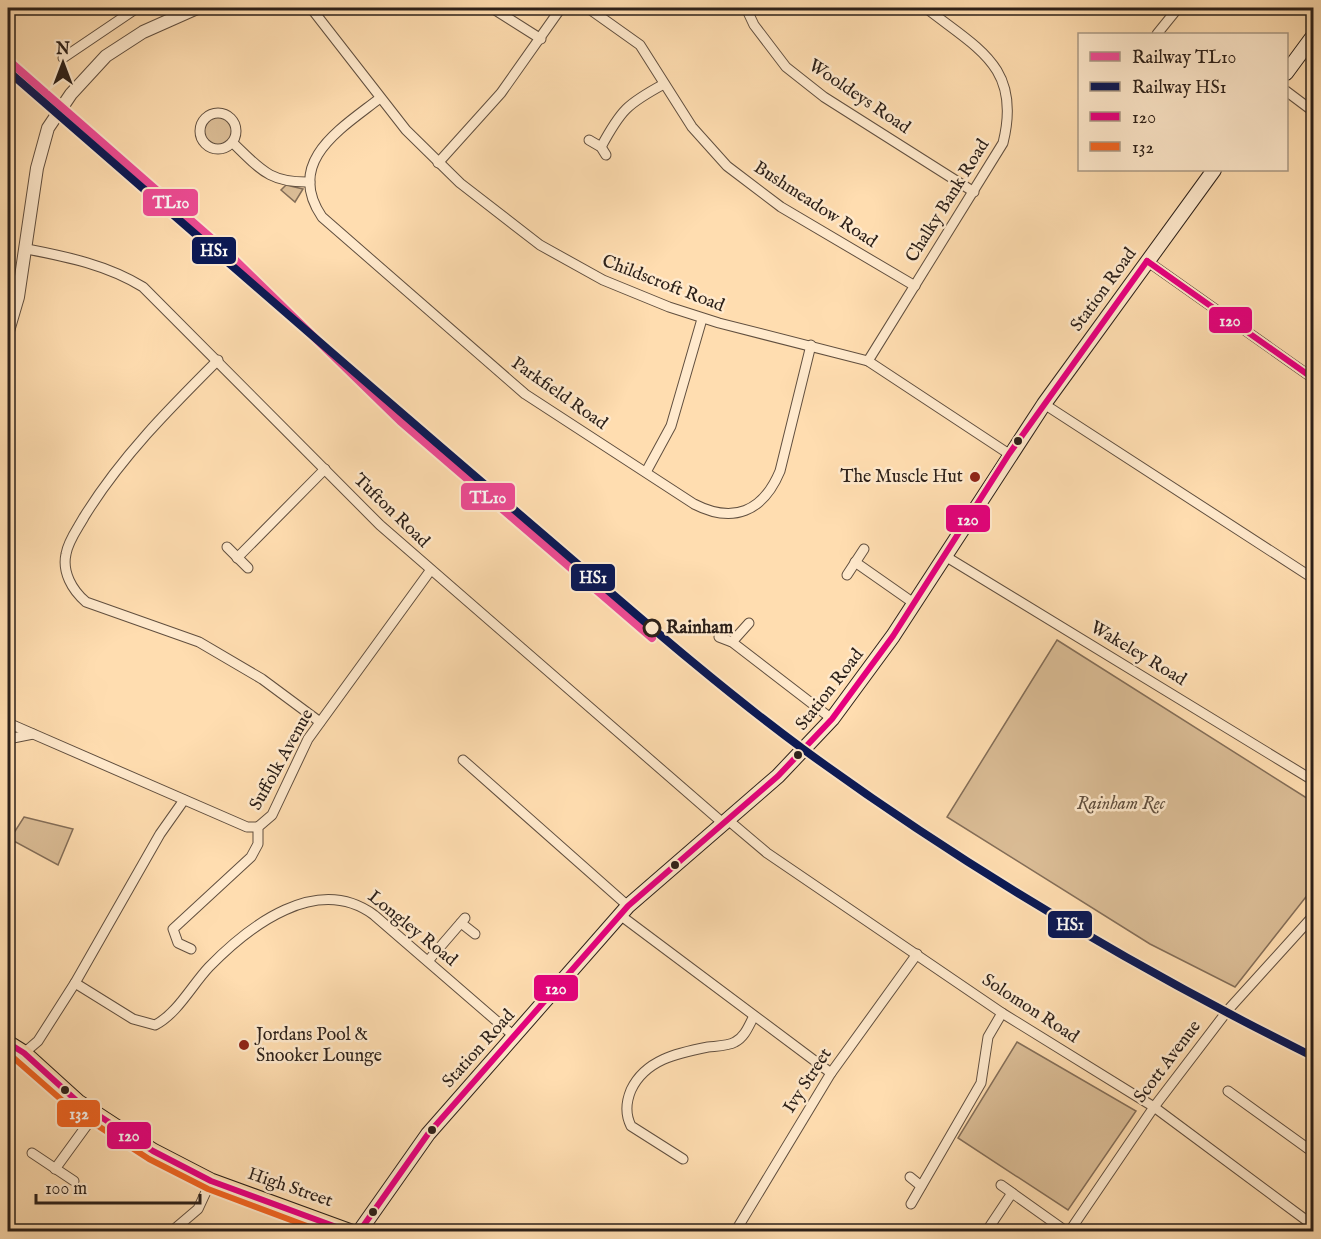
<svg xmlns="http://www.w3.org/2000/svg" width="1321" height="1239" font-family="'IM FELL English',serif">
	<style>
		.green { fill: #dbbd96; stroke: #846e58; stroke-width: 1.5 }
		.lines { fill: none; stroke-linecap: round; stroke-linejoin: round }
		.minor-casing { stroke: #614f3f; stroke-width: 11 }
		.tertiary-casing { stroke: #614f3f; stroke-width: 14 }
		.secondary-casing { stroke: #2c2019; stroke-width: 16 }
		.primary-casing { stroke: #2c2019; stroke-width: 17 }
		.minor { stroke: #ffe9cc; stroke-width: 9 }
		.tertiary { stroke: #ffe9cc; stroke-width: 12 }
		.secondary { stroke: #ffe9cc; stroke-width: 14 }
		.primary { stroke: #ffddb0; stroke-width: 15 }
		.bus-1-casing { stroke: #ffe9cc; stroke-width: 10 }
		.bus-2-casing { stroke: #ffe9cc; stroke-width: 10 }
		.bus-1 { stroke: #e5007d; stroke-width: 6 }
		.bus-2 { stroke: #f26522; stroke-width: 6 }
		.rail-1-casing { stroke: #ffe9cc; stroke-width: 12 }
		.rail-2-casing { stroke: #ffe9cc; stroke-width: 12 }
		.rail-1 { stroke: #ee4b95; stroke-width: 8 }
		.rail-2 { stroke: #091855; stroke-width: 8 }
		.bus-dot { fill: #2c2019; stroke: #ffe9cc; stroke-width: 2 }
		.poi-dot { fill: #8f2418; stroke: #ffe9cc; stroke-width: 2 }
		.stop-dot { fill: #ffe9cc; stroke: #2c2019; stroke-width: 3 }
		.labels { text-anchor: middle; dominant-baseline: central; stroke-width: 5; stroke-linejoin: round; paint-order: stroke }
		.street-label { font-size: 18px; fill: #2c2019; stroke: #ffe9cc }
		.poi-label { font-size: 18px; fill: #2c2019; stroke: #ffe9cc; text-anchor: end }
		.stop-label { font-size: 18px; font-weight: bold; fill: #2c2019; stroke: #ffe9cc; text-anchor: start }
		.park-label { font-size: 18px; font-style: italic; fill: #614f3e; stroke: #ffe9cc }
		.line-badge { stroke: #ffe9cc; stroke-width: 2 }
		.badge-label { font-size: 16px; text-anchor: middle; font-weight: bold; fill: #fff }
	</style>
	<rect width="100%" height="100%" fill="#ffddb0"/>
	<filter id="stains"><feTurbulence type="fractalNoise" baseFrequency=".00333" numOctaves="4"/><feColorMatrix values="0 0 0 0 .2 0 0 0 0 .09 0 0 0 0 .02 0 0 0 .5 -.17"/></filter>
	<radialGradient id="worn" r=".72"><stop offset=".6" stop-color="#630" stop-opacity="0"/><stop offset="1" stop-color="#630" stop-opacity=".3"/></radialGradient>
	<g class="green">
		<circle cx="218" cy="131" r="15"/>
		<polygon points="286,185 303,189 295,202 281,190"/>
		<polygon points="1057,640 1313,802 1313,888 1235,987 1150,944 947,817"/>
		<polygon points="24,817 73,829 58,865 10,839"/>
		<polygon points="1017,1042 1136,1111 1068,1210 958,1138"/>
	</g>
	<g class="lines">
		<g class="minor-casing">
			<g id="minor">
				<polyline points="311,8 406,130 460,183 540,245 603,280 669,307 719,323 868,361 1009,454"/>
				<polyline points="492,8 541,39"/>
				<polyline points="588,8 640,45 692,127 727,166 781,207 915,286"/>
				<polyline points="746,8 754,25 786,67 824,97 974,192"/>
				<polyline points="1157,34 1178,8"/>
				<polyline points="63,58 137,8"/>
				<polyline points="1286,91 1314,112"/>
				<path d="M380 98C342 128 284 161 322 217L525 394 694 504C733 524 763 512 780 471L811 345"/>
				<circle cx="218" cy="131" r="18"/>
				<polyline points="589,140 601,147 606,155"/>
				<path d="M233 143C261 170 270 183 310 182"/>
				<path d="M601 147C621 110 627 104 664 84"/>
				<polyline points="438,163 501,93 561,8"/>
				<path d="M27 249C68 257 107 265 143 287L380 525 724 824"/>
				<polyline points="1147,261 1314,379"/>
				<path d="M218 360C169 409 121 457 84 517 78 528 68 541 66 554 62 572 72 590 86 602L199 642 262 679 320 722"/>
				<path d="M868 361 1003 143C1022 67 978 49 926 8"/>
				<polyline points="1044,404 1314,579"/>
				<polyline points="646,472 671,426 702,319"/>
				<polyline points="227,547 248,568"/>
				<polyline points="945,556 1314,781"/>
				<polyline points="237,558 325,469"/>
				<polyline points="855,562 915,604"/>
				<polyline points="847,575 864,549"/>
				<polyline points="719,637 732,642 832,719"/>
				<polyline points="732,642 749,623"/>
				<polyline points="8,723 247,827 258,827"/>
				<polyline points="8,739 33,734"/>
				<polyline points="463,760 628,906"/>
				<polyline points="728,820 767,853 1002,1013 1154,1107 1314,1226"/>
				<polyline points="620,915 831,1073"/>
				<polyline points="461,923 475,934"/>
				<polyline points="191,949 178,943 173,929 251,857 258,844 258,827 272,815 308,739 430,571"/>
				<polyline points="428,961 465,918"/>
				<path d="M75 983 133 1019 155 1025C177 1014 192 985 209 967 249 926 317 873 374 915L515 1037"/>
				<polyline points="24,1053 38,1041 75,983 160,834 184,800"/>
				<polyline points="1228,1091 1314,1153"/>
				<polyline points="32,1153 74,1181"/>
				<path d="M683 1159 631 1126C625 1114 626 1102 631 1090 645 1060 677 1053 708 1047 716 1046 728 1046 735 1042 745 1037 749 1025 754 1016"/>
				<polyline points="55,1169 95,1114"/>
				<polyline points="910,1177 921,1186"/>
				<polyline points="1001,1185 1067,1232"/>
				<polyline points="911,1204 981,1083 988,1037 1002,1013"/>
				<polyline points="974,1231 975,1232"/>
				<polyline points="171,1232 198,1209 211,1181"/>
				<polyline points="735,1232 831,1073 917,954"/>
				<polyline points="986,1232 1012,1193"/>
				<polyline points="1069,1232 1154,1107 1228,1010 1314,915"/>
			</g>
		</g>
		<g class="tertiary-casing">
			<polyline id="tertiary" points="8,331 18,297 37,168 48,128 71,94 106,56 143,32 197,8"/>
		</g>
		<g class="secondary-casing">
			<g id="secondary">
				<polyline points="1286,73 1314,35"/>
				<polyline points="359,1232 428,1134 628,906 778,776 832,719 893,636 1044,404 1214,170"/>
			</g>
		</g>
		<g class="primary-casing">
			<polyline id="primary" points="8,1043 24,1053 78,1102 153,1151 211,1181 351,1232"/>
		</g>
		<use href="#minor" class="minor"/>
		<use href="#tertiary" class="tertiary"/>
		<use href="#secondary" class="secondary"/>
		<use href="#primary" class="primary"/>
		<g class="bus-1-casing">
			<g id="bus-1">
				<polyline points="1147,261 1314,379"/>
				<polyline points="8,1043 24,1053 78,1102 153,1151 211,1181 350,1232"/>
				<polyline points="359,1232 428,1134 628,906 778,776 832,719 893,636 1009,454 1147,261"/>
			</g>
		</g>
		<g class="bus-2-casing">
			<polyline id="bus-2" points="8,1053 72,1109 149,1159 208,1189 323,1232"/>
		</g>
		<use href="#bus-1" class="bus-1"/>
		<use href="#bus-2" class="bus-2"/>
		<g class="rail-1-casing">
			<polyline id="rail-1" points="8,60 227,252 400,421 652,638"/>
		</g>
		<g class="rail-2-casing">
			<path id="rail-2" d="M8 71C182 222 355 374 531 524 620 600 708 679 803 749 963 866 1133 967 1310 1055"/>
		</g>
		<use href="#rail-1" class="rail-1"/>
		<use href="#rail-2" class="rail-2"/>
	</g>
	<g class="bus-dot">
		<circle cx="1018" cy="441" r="5"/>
		<circle cx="798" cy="755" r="5"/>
		<circle cx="675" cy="865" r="5"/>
		<circle cx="65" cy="1090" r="5"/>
		<circle cx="432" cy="1130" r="5"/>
		<circle cx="373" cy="1212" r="5"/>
	</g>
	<g class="poi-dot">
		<circle cx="975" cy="477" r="6"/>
		<circle cx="244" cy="1045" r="6"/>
	</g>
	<circle class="stop-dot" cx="652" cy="628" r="8"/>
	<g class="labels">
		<g class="street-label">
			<text transform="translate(859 97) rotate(34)">Wooldeys Road</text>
			<text transform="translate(948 201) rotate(-58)">Chalky Bank Road</text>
			<text transform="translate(815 205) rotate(33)">Bushmeadow Road</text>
			<text transform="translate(663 284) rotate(21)">Childscroft Road</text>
			<text transform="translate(1104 290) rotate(-54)">Station Road</text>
			<text transform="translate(559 394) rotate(35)">Parkfield Road</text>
			<text transform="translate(391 511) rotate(44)">Tufton Road</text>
			<text transform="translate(1138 654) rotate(31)">Wakeley Road</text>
			<text transform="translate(830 690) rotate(-52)">Station Road</text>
			<text transform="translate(282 760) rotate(-61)">Suffolk Avenue</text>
			<text transform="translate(412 929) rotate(39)">Longley Road</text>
			<text transform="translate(1030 1009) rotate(33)">Solomon Road</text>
			<text transform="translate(479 1049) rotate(-48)">Station Road</text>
			<text transform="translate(1168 1062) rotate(-53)">Scott Avenue</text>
			<text transform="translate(808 1081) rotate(-57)">Ivy Street</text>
			<text transform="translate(290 1188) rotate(19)">High Street</text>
		</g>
		<g class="poi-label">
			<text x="963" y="477">The Muscle Hut</text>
			<text x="256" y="1035" text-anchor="start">Jordans Pool &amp;<tspan x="256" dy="21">Snooker Lounge</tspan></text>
		</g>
		<g class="stop-label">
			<text x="666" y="628">Rainham</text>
		</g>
		<g class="park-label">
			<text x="1121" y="804">Rainham Rec</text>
		</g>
	</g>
	<g class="line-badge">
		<rect x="142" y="188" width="57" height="29" rx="6" fill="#ee4b95"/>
		<rect x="191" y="236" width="46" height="29" rx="6" fill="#091855"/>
		<rect x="1208" y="306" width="45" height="28" rx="6" fill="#e5007d"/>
		<rect x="460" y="482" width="56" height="29" rx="6" fill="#ee4b95"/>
		<rect x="945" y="504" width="46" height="29" rx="6" fill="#e5007d"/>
		<rect x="570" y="563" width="46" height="29" rx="6" fill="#091855"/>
		<rect x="1047" y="910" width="46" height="29" rx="6" fill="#091855"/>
		<rect x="533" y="974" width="46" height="28" rx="6" fill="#e5007d"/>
		<rect x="56" y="1099" width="45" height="29" rx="6" fill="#f26522"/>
		<rect x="106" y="1121" width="46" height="29" rx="6" fill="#e5007d"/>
	</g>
	<g class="badge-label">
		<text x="171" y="208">TL10</text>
		<text x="214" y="256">HS1</text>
		<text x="1230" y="326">120</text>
		<text x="488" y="503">TL10</text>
		<text x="968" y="525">120</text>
		<text x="593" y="583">HS1</text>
		<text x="1070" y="930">HS1</text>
		<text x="556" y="994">120</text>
		<text x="79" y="1119">132</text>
		<text x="129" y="1141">120</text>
	</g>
	<rect width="1321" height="1239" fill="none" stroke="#ffddb0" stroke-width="30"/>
	<rect x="9" y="9" width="1303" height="1221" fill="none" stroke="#2c2019" stroke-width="3"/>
	<rect x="15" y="15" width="1291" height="1209" fill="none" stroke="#2c2019" stroke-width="1.5"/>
	<rect x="1078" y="33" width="210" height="138" fill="#ffe9cc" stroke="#ab9984" stroke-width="1.5"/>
	<rect x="1090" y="52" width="30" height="9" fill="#ee4b95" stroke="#ab9984" stroke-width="1.5"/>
	<text x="1132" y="63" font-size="18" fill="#2c2019">Railway TL10</text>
	<rect x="1090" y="82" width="30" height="9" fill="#091855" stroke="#ab9984" stroke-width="1.5"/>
	<text x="1132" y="93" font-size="18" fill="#2c2019">Railway HS1</text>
	<rect x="1090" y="112" width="30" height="9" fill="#e5007d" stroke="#ab9984" stroke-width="1.5"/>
	<text x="1132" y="123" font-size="18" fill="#2c2019">120</text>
	<rect x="1090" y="142" width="30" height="9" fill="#f26522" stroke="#ab9984" stroke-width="1.5"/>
	<text x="1132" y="153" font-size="18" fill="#2c2019">132</text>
	<g transform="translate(63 63)" stroke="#ffe9cc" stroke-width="4.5" paint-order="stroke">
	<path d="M0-4.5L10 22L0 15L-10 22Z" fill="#2c2019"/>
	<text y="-9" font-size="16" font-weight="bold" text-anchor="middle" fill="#2c2019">N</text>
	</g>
	<path d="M36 1194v9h164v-9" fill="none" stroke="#2c2019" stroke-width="3"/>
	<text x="45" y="1194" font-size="18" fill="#2c2019" stroke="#ffe9cc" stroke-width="4.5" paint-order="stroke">100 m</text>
	<rect width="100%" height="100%" filter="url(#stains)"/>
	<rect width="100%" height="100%" fill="url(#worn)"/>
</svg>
